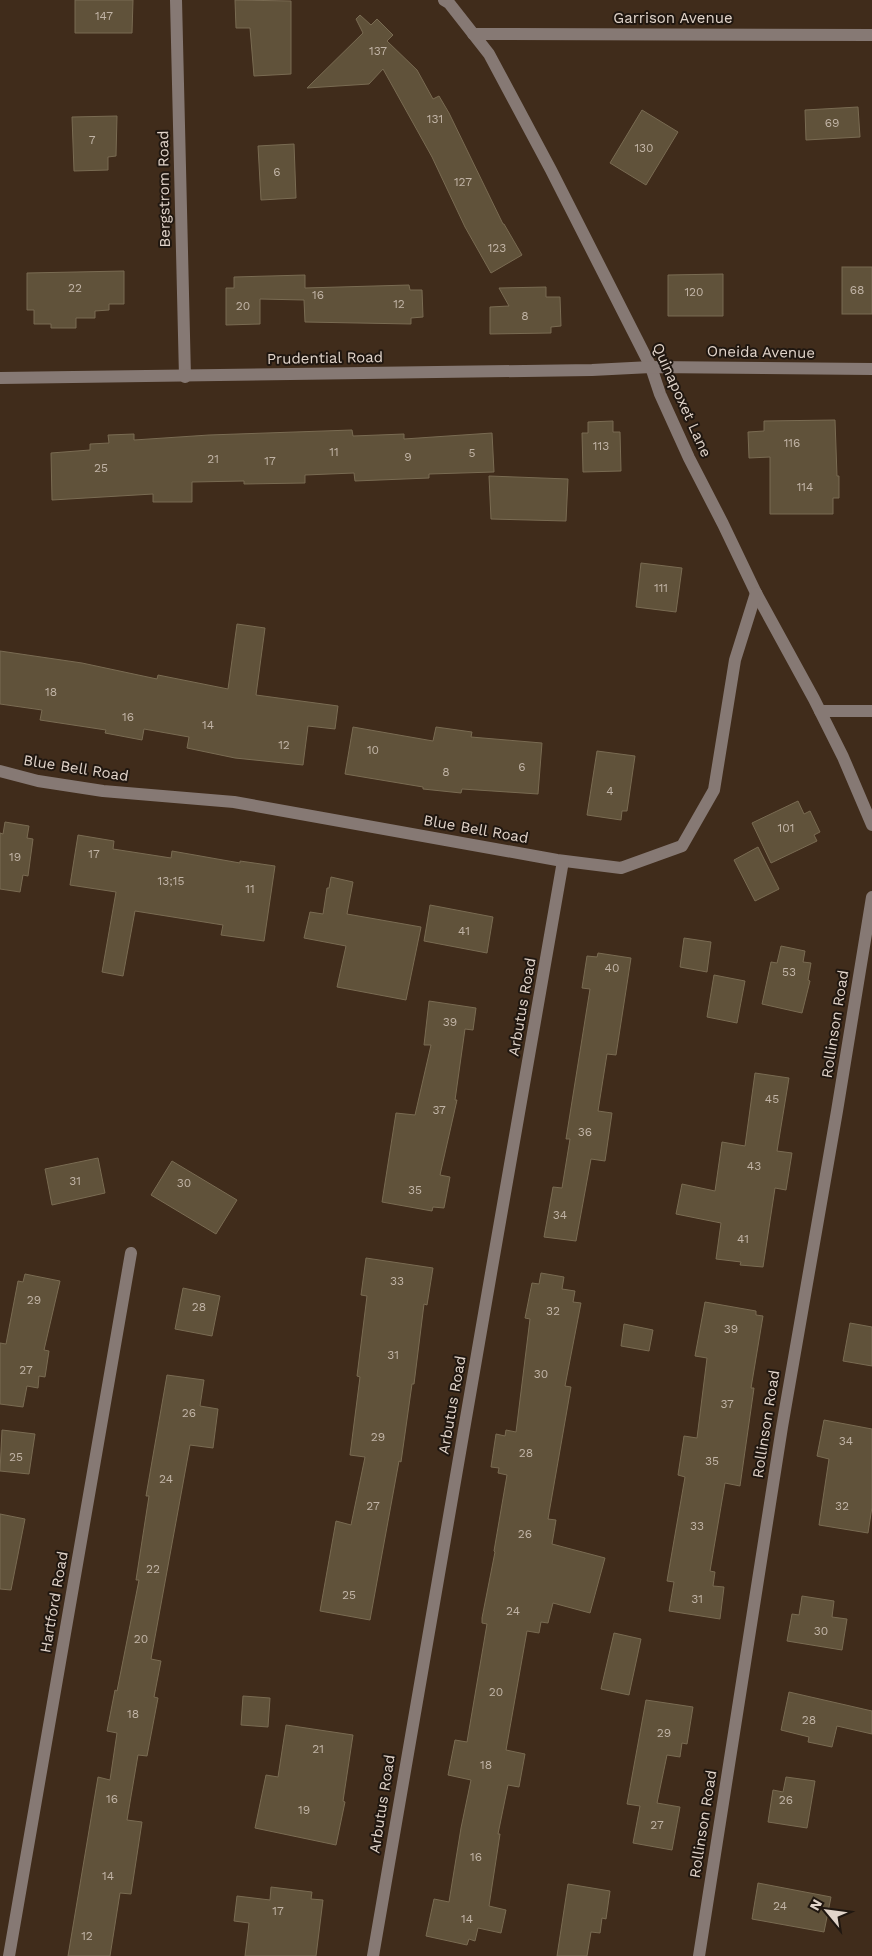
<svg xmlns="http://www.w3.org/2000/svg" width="872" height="1956" font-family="'Work Sans',sans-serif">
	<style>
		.building { fill: #60523a; stroke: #796b52 }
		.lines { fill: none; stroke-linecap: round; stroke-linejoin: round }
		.minor { stroke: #867974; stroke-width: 12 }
		.labels { text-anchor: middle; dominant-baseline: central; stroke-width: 4; stroke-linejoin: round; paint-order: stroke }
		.number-label { font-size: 12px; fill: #c1b4a6 }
		.street-label { font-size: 15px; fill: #e1d4ca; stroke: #201710 }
	</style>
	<rect width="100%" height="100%" fill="#402c1b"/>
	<g class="building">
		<polygon points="75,0 133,0 132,33 75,33"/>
		<polygon points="235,0 291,1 291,74 254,76 250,28 236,28"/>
		<polygon points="360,15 371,25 377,19 393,35 387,41 417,70 433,99 439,96 449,113 503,224 504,224 522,255 491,273 465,227 432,157 383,69 369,84 307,88 363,33 356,19"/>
		<polygon points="858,107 860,137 806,140 805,110"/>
		<polygon points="642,110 678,132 646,185 610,163"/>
		<polygon points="117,116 116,156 108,157 108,170 74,171 72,117"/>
		<polygon points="294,144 296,198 261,200 258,146"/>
		<rect x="842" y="267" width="30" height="47"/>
		<polygon points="124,271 124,304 109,304 109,310 95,311 95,318 76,318 76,328 51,328 51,324 34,324 34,310 27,310 27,273"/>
		<polygon points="723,274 723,316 668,316 668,275"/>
		<polygon points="305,275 305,288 409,285 410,290 422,290 423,317 411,318 411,324 305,322 304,300 260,299 260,324 226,325 226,288 234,288 234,277"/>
		<polygon points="546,287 546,297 560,297 561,326 551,327 551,333 490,334 490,307 509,306 499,288"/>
		<polygon points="835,420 837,476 839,476 839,498 833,498 833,514 770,514 770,457 749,458 748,432 764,431 764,421"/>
		<polygon points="613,421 613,432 620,432 621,471 583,472 582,433 588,433 588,422"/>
		<polygon points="352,430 353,436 404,434 404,439 492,433 494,472 429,474 429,478 355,481 354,473 305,475 305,483 244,484 244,481 192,482 192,502 153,502 153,494 52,500 51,453 90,450 90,444 109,443 108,435 134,434 134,440 209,435"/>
		<polygon points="489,476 568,479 566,521 491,519"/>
		<polygon points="641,563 682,568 676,612 636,607"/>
		<polygon points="237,624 265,628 256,695 338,706 335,729 308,726 303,765 235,758 187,748 189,737 144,729 142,740 105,733 106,730 40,720 42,710 0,704 0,651 82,663 157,679 158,675 228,689"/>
		<polygon points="353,727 433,741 436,727 472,732 471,737 542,743 538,794 462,789 461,793 423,789 423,787 345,774"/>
		<polygon points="597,751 635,756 627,811 622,811 621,820 587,815"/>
		<polygon points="798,801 804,814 810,811 820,832 814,835 817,841 771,863 752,823"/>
		<polygon points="5,822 29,826 27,838 33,839 28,876 23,875 20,892 0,889 0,833 3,834"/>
		<polygon points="78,835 114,841 113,849 171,858 172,851 240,863 240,861 275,866 264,941 221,935 223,925 135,911 123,976 102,972 116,892 70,885"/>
		<polygon points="758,847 779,889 755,901 734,860"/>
		<polygon points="331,877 353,882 347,914 421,927 406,1000 337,987 346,946 304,938 310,912 323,914 327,888 329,888"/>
		<polygon points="430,905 493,917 487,953 424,941"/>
		<polygon points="684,938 711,942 707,972 680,967"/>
		<polygon points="781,946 805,951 803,962 811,963 808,980 810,981 802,1013 762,1004 771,962 777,963"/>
		<polygon points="598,953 631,958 616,1055 607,1054 598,1111 612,1113 605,1161 591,1159 576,1241 544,1237 553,1187 562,1188 570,1139 566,1139 590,989 582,988 587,956 597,957"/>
		<polygon points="714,975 745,981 737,1023 707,1017"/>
		<polygon points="429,1001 476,1008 473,1030 465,1029 455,1100 457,1100 440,1175 450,1177 444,1208 433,1207 432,1211 382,1202 396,1113 415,1115 431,1045 424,1045"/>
		<polygon points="755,1073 789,1078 777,1151 792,1153 786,1190 775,1188 763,1267 740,1265 741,1262 716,1259 721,1223 676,1214 682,1184 715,1191 722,1142 745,1146"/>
		<polygon points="98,1158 105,1193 52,1205 45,1169"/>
		<polygon points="172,1161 237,1200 216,1234 151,1195"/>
		<polygon points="366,1258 433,1268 427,1305 424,1304 414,1384 412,1384 401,1462 399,1461 370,1620 320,1611 336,1521 351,1525 365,1457 350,1455 360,1377 357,1376 367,1296 361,1295"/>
		<polygon points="541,1273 564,1277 562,1289 575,1291 573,1302 581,1303 565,1386 571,1387 548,1519 556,1520 552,1544 605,1558 590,1613 553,1603 548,1623 541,1622 539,1633 527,1631 506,1750 525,1754 519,1787 508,1785 498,1834 500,1834 489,1906 506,1910 501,1933 478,1928 475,1941 469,1939 467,1945 426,1936 434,1899 449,1902 461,1828 471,1780 448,1775 455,1740 467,1742 487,1624 482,1623 482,1618 495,1552 494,1551 507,1475 498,1473 499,1468 491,1467 496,1434 505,1436 506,1430 516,1432 530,1319 525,1318 532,1283 539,1284"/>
		<polygon points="25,1274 60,1281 44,1350 49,1351 45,1377 39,1376 38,1388 27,1386 23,1407 0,1404 0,1343 6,1344 18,1281 23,1282"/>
		<polygon points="183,1288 220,1296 212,1336 175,1329"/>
		<polygon points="705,1302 756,1311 756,1315 763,1316 751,1388 754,1388 740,1486 725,1483 710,1571 715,1572 713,1586 724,1587 720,1619 669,1611 674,1582 667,1581 685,1477 678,1475 684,1436 697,1438 707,1358 695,1356"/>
		<polygon points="850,1323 872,1327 872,1366 843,1361"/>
		<polygon points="624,1324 653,1330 649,1351 621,1346"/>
		<polygon points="167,1375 204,1380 200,1406 218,1409 213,1448 190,1445 151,1659 161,1661 154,1697 158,1698 147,1756 138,1755 127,1820 142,1822 131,1894 120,1893 110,1956 68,1956 98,1777 110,1780 117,1733 107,1731 115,1690 117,1691 139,1580 136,1580 149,1496 146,1496"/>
		<polygon points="824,1420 872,1429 872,1507 868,1533 819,1525 829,1459 817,1456"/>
		<polygon points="2,1430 35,1434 29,1474 0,1471"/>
		<polygon points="0,1514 25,1519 11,1590 0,1589"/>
		<polygon points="802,1596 834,1601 832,1617 847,1619 842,1650 787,1641 792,1614 799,1615"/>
		<polygon points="614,1633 641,1639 629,1695 601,1689"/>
		<polygon points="789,1692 872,1711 872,1734 837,1726 832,1747 808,1742 809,1737 781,1730"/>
		<polygon points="243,1696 270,1698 268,1727 241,1725"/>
		<polygon points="646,1700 693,1707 687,1744 682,1743 680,1757 667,1755 657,1803 680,1807 672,1850 633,1843 640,1806 627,1804"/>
		<polygon points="286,1725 353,1735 343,1801 345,1802 336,1845 255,1828 266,1775 278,1777"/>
		<polygon points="786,1777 815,1781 807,1828 768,1822 773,1790 783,1792"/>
		<polygon points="758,1883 831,1897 824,1932 752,1919"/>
		<polygon points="568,1884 610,1891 606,1919 602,1918 600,1933 591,1932 587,1956 557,1956"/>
		<polygon points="271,1887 312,1892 311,1899 323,1900 316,1956 245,1956 249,1923 234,1921 237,1896 270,1900"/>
	</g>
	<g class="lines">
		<g class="minor">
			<polyline points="176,0 185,377"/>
			<polyline points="444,0 449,3 489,54 551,170 651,367 660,394 689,458 723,524 756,593 814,699 843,757 872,825"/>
			<polyline points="473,34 872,35"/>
			<polyline points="0,378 592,370 651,367 872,369"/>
			<polyline points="820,711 872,711"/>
			<polyline points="0,771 38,781 103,791 234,802 557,860 621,868 682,846 714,790 735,660 756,593"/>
			<polyline points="9,1956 131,1253"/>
			<path d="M373 1956C434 1591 500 1226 563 861"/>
			<polyline points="699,1956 782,1427 837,1111 872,897"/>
		</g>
	</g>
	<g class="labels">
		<g class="number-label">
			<text x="104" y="16">147</text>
			<text x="378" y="51">137</text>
			<text x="435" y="119">131</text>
			<text x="832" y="123">69</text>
			<text x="92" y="140">7</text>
			<text x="644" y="148">130</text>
			<text x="277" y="172">6</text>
			<text x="463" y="182">127</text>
			<text x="497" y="248">123</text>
			<text x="75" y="288">22</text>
			<text x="857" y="290">68</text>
			<text x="694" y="292">120</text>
			<text x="318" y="295">16</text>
			<text x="399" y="304">12</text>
			<text x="243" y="306">20</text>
			<text x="525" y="316">8</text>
			<text x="792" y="443">116</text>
			<text x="601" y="446">113</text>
			<text x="334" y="452">11</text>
			<text x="472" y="453">5</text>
			<text x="408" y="457">9</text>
			<text x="213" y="459">21</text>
			<text x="270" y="461">17</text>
			<text x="101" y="468">25</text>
			<text x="805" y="487">114</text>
			<text x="661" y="588">111</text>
			<text x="51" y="692">18</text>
			<text x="128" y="717">16</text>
			<text x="208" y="725">14</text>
			<text x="284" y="745">12</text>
			<text x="373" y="750">10</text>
			<text x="522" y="767">6</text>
			<text x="446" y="772">8</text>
			<text x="610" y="791">4</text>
			<text x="786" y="828">101</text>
			<text x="94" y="854">17</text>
			<text x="15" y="857">19</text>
			<text x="171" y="881">13;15</text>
			<text x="250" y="889">11</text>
			<text x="464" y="931">41</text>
			<text x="612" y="968">40</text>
			<text x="789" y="972">53</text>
			<text x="450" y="1022">39</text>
			<text x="772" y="1099">45</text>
			<text x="439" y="1110">37</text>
			<text x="585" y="1132">36</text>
			<text x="754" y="1166">43</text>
			<text x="75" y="1181">31</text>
			<text x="184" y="1183">30</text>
			<text x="415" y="1190">35</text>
			<text x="560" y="1215">34</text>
			<text x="743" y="1239">41</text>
			<text x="397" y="1281">33</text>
			<text x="34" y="1300">29</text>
			<text x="199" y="1307">28</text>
			<text x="553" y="1311">32</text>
			<text x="731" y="1329">39</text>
			<text x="393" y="1355">31</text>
			<text x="26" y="1370">27</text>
			<text x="541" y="1374">30</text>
			<text x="727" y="1404">37</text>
			<text x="189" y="1413">26</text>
			<text x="378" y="1437">29</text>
			<text x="846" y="1441">34</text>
			<text x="526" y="1453">28</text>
			<text x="16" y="1457">25</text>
			<text x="712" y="1461">35</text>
			<text x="166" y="1479">24</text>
			<text x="373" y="1506">27</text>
			<text x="842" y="1506">32</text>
			<text x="697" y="1526">33</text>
			<text x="525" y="1534">26</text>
			<text x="153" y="1569">22</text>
			<text x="349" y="1595">25</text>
			<text x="697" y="1599">31</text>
			<text x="513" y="1611">24</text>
			<text x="821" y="1631">30</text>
			<text x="141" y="1639">20</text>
			<text x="496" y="1692">20</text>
			<text x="133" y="1714">18</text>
			<text x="809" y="1720">28</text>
			<text x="664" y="1733">29</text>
			<text x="318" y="1749">21</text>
			<text x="486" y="1765">18</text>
			<text x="112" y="1799">16</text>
			<text x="786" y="1800">26</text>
			<text x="304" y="1810">19</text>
			<text x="657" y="1825">27</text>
			<text x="476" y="1857">16</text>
			<text x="108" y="1876">14</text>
			<text x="780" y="1906">24</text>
			<text x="278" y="1911">17</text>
			<text x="467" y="1919">14</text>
			<text x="87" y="1936">12</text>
		</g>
		<g class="street-label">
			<text x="673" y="18">Garrison Avenue</text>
			<text transform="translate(164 189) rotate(-91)">Bergstrom Road</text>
			<text transform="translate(761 352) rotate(1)">Oneida Avenue</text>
			<text transform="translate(325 358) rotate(-1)">Prudential Road</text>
			<text transform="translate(682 400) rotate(66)">Quinapoxet Lane</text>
			<text transform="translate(76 768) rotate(9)">Blue Bell Road</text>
			<text transform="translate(476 829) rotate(10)">Blue Bell Road</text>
			<text transform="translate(522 1007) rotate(-80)">Arbutus Road</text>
			<text transform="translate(835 1024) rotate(-81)">Rollinson Road</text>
			<text transform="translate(452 1405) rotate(-80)">Arbutus Road</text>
			<text transform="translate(766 1424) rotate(-81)">Rollinson Road</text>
			<text transform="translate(54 1602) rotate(-80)">Hartford Road</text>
			<text transform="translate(382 1804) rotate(-81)">Arbutus Road</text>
			<text transform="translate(703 1824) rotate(-81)">Rollinson Road</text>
		</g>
	</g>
	<g transform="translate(827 1911) rotate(299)" stroke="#201710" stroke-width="4" paint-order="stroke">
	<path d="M0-4L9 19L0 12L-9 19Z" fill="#e1d4ca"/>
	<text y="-8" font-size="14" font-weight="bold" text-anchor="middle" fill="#e1d4ca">N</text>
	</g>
</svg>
